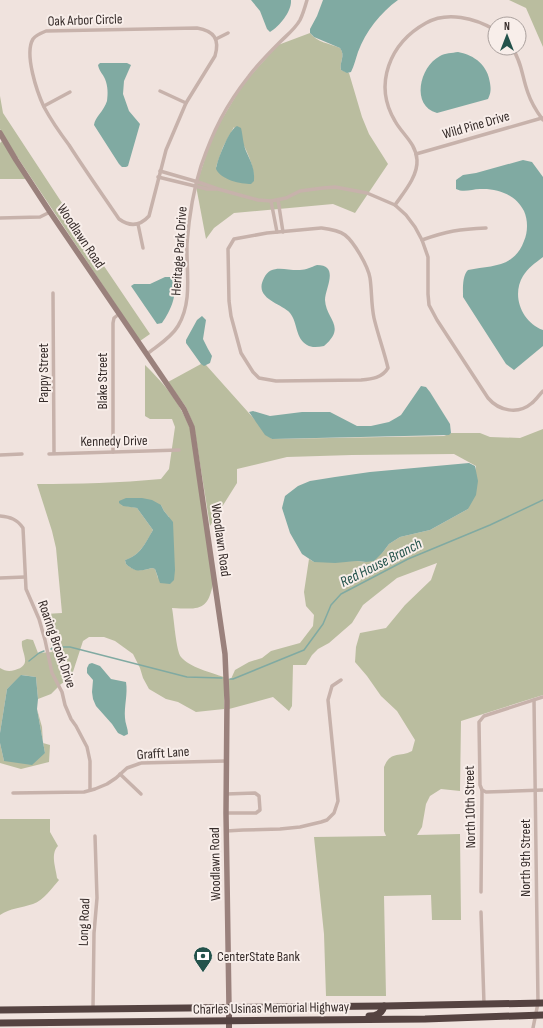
<svg xmlns="http://www.w3.org/2000/svg" width="543" height="1028" font-family="'Sofia Sans Condensed',sans-serif">
	<style>
		.green { fill: #babd9f; fill-rule: evenodd }
		.water { fill: #80aaa2 }
		.lines { fill: none; stroke-linecap: round; stroke-linejoin: round }
		.stream { stroke: #80aaa2; stroke-width: 1.5 }
		.street { stroke: #c7b2ab; stroke-width: 3.5 }
		.secondary { stroke: #9a817c; stroke-width: 5.5 }
		.primary { stroke: #755f5c; stroke-width: 6 }
		.highway { stroke: #554341; stroke-width: 7 }
		.labels { text-anchor: middle; dominant-baseline: central; stroke-width: 4; stroke-linejoin: round; paint-order: stroke }
		.street-label { font-size: 14px; fill: #352b29; stroke: #f8eeea }
		.poi-label { font-size: 14px; fill: #352b29; stroke: #f8eeea; text-anchor: start }
		.water-label { font-size: 15px; font-style: italic; fill: #23524b; stroke: #f8eeea }
	</style>
	<rect width="100%" height="100%" fill="#f0e3de"/>
	<g class="green">
		<polygon points="509,0 543,0 543,47 526,8"/>
		<path d="M310 33C316 42 331 44 340 48 346 56 339 62 341 70L349 73 362 117 369 134 388 164 355 213 333 204 234 213 214 228 206 239 196 186 213 134 243 84 278 45ZM234 127C243 144 252 158 254 177L216 167 223 147Z"/>
		<polygon points="0,96 3,113 83,235 150,334 140,341 6,140 0,129"/>
		<polygon points="2,141 26,179 0,179 0,143"/>
		<path d="M201 364 206 365 272 439 444 436 451 433H480L490 437 520 438 543 429V695L461 721 460 791 441 789 430 796 426 804 422 827 417 835 460 834 461 920H432L431 895 384 896 386 996H326L324 934 314 837 386 836 384 831V767C391 750 399 758 412 751L415 740 397 711 381 696 367 676 355 662 356 647 360 633 386 628 405 605 431 580 437 563 397 578 363 605 352 623 329 643 318 649 312 655 306 665H293L292 706 289 711 273 697 229 709 228 679H231L235 670 249 662 262 658 271 651 300 643 313 626 314 615 306 606 304 592 309 559 314 562 357 561 366 562 383 552 389 544 400 537 430 530 468 509 476 466 454 454 352 455 287 457 237 469V483L210 526 194 426 186 407 168 382Z"/>
		<path d="M145 365C166 386 178 400 190 428L213 583C208 612 198 609 172 608 174 618 176 651 181 657 189 667 212 673 224 677V709L196 712 178 702 166 699 149 689 143 678 140 668 133 654 115 641 104 637H89L83 641 71 678 61 684 51 694 38 699 36 677 22 675 7 689 0 733V668C5 671 9 672 15 670 34 665 20 652 22 641L27 639 33 640 38 653 52 652 45 614 62 613 56 548 52 531 37 484C78 484 120 483 161 479L169 469 175 427 172 419H150L145 416ZM121 505H161L164 511 169 517 158 578 155 569 152 568C141 571 135 572 126 564L125 560C140 556 146 542 153 530L137 508Z"/>
		<polygon points="37,709 42,727 43,743 50,745 49,762 21,769 0,763 0,743 4,761 45,753"/>
		<path d="M0 819H50V832L58 846C50 854 56 868 57 878L59 880C52 888 44 900 33 904 21 908 10 908 0 915Z"/>
	</g>
	<g class="water">
		<path d="M251 0H291C292 11 280 26 270 32L267 29 260 11Z"/>
		<path d="M323 0H398C380 13 366 31 358 52 356 58 354 66 351 72L347 73 341 70C339 62 346 56 340 48L314 37 310 33V29L317 16Z"/>
		<path d="M458 52C475 55 488 66 490 83 491 89 491 93 488 99L437 113C411 106 419 67 440 56 445 53 452 53 458 52Z"/>
		<path d="M100 63H127L131 65 124 81 123 94 129 111 140 124 128 166 126 167H122L119 164 94 125C95 117 104 111 107 101 108 94 108 86 105 79 103 74 99 71 98 65Z"/>
		<path d="M237 126 241 128C243 136 243 144 246 151 251 162 255 169 254 181L251 184C241 184 221 180 216 169 217 161 229 129 237 126Z"/>
		<path d="M523 160 532 162 543 177V257C535 263 528 268 523 276 511 296 522 322 543 330V346L514 370 506 364 463 297C463 289 462 276 468 270 492 265 514 268 524 241 528 232 528 220 524 211 516 195 498 188 480 189 472 189 464 193 456 189V180L463 175 476 173Z"/>
		<path d="M317 265C340 265 325 289 325 300 326 320 347 326 324 346 318 347 312 348 307 345 295 338 298 323 290 313 281 303 253 299 264 278 271 263 287 271 300 270 306 270 311 267 317 265Z"/>
		<path d="M165 277H170C181 290 170 312 162 323L157 324 131 286 134 284H150Z"/>
		<polygon points="202,316 206,320 203,339 208,349 212,356 210,363 204,366 201,364 186,343 186,340 197,320"/>
		<polygon points="421,386 426,387 430,392 450,424 451,433 449,435 272,439 265,435 249,412 253,411 270,416 302,412 330,412 357,426 371,426 389,422 396,418 401,415"/>
		<polygon points="469,463 475,466 478,481 476,495 468,509 430,530 400,537 389,544 383,552 374,561 366,562 357,561 335,563 314,562 302,554 290,533 282,508 285,496 298,486 310,481 335,477 370,472"/>
		<path d="M126 498H142L152 500 161 505 164 511 173 522 175 570 174 580 170 584 160 583 155 569 152 568C140 571 136 573 126 564L125 560C141 555 145 543 153 530L137 508 123 506 119 503V501Z"/>
		<path d="M92 663 100 666 111 679 126 682C128 694 124 706 125 718 125 723 128 728 128 734L124 736 118 733 112 724 96 706 93 699 92 692 93 680 87 673V668L89 664Z"/>
		<polygon points="21,675 36,677 38,699 37,709 45,753 32,765 4,761 0,743 0,733 7,689"/>
	</g>
	<g class="lines">
		<g class="stream">
			<polyline points="51,649 55,647 70,647 187,677 222,678"/>
			<polyline points="29,661 39,653 44,651"/>
			<polyline points="230,679 233,679 304,650 323,624 331,605 341,594 408,559 490,525 543,500"/>
		</g>
		<g class="street">
			<path d="M197 28C214 31 220 39 215 56L186 103 166 150 149 216C140 226 130 227 119 219 102 194 85 170 69 145 60 133 51 120 44 107 37 92 24 54 33 39 36 35 41 33 46 31Z"/>
			<polyline points="216,39 228,33"/>
			<path d="M512 48C522 62 522 77 528 93 531 102 537 112 543 120"/>
			<polyline points="160,91 186,103"/>
			<polyline points="44,106 70,92"/>
			<polyline points="416,154 542,118"/>
			<path d="M160 171 198 182 218 189 258 200 271 201 286 198 300 191 323 188 335 187 367 193 395 205 406 215 415 227 422 240 428 257V294L429 305 437 320 488 398C499 411 518 415 532 403 536 400 539 395 543 391"/>
			<polyline points="158,177 207,189 216,189"/>
			<polyline points="278,200 283,232"/>
			<polyline points="271,201 277,232"/>
			<path d="M395 205C404 192 418 176 417 160 416 143 402 134 395 121 373 84 390 43 426 23 447 11 475 18 495 30"/>
			<polyline points="0,218 40,217 50,212"/>
			<polyline points="138,224 143,248"/>
			<path d="M321 228C329 229 338 230 345 235 354 242 368 266 370 278 372 291 371 304 374 318 378 335 384 351 388 368 382 378 372 379 361 380L276 381 259 378 253 372 241 353 231 316 229 301 228 249 234 239 267 233Z"/>
			<path d="M422 240C447 231 460 229 486 228"/>
			<polyline points="53,293 54,453"/>
			<path d="M147 354C157 346 171 338 178 326 193 301 186 271 187 243 189 218 193 191 201 166 213 131 226 105 249 76 258 64 269 53 280 42 287 35 295 29 300 20 303 14 305 7 307 0"/>
			<polyline points="113,452 113,323 114,318 119,314"/>
			<polyline points="49,454 179,450"/>
			<polyline points="0,455 22,454"/>
			<path d="M0 516C10 517 17 519 23 528L26 589 39 619 45 640 52 673 62 692 65 705 71 719 76 726 87 747 90 761V790"/>
			<polyline points="0,578 25,577"/>
			<polyline points="120,774 141,794"/>
			<polyline points="482,790 486,792 543,790"/>
			<polyline points="13,793 84,792 95,789 107,784 116,778 127,768 141,763 226,761"/>
			<polyline points="226,813 256,813 260,810 259,796 255,793 226,794"/>
			<polyline points="226,831 243,830 280,829 300,827 321,822 327,820 334,813 338,801 328,700 332,686 341,680"/>
			<polyline points="481,892 482,790 480,785 479,722 484,716 543,697"/>
			<polyline points="481,912 484,1004"/>
			<polyline points="93,1008 94,933 97,898 95,836"/>
			<polyline points="533,1028 538,1003 534,700"/>
		</g>
		<polyline class="secondary" points="0,133 16,160 50,212 184,409 192,427 225,654 227,701 226,813 229,1007"/>
		<polyline class="primary" points="229,1028 229,1007"/>
		<g class="highway">
			<polyline points="0,1010 384,1006 543,1003"/>
			<path d="M369 1016C376 1016 382 1014 384 1006"/>
			<polyline points="0,1023 425,1019 543,1015"/>
		</g>
	</g>
	<defs>
		<g id="bank-pin" transform="scale(1)"><path d="M0 17L-7.5 6A9.5 9.5 0 1 1 7.5 6Z" fill="#23524b" stroke="#f8eeea"/><path d="M-6-4H6V4H-6ZM0-2.3a2.3 2.3 0 1 0 0 4.6a2.3 2.3 0 1 0 0-4.6Z" fill="#fff"/></g>
	</defs>
	<g fill-rule="evenodd">
		<use href="#bank-pin" x="203" y="956"/>
	</g>
	<g class="labels">
		<g class="street-label">
			<text transform="translate(85 20) rotate(-2)">Oak Arbor Circle</text>
			<text transform="translate(476 125) rotate(-16)">Wild Pine Drive</text>
			<text transform="translate(81 236) rotate(56)">Woodlawn Road</text>
			<text transform="translate(179 251) rotate(-86)">Heritage Park Drive</text>
			<text transform="translate(43 373) rotate(-90)">Pappy Street</text>
			<text transform="translate(102 381) rotate(-90)">Blake Street</text>
			<text transform="translate(114 441) rotate(-1)">Kennedy Drive</text>
			<text transform="translate(221 540) rotate(82)">Woodlawn Road</text>
			<text transform="translate(57 644) rotate(71)">Roaring Brook Drive</text>
			<text transform="translate(163 753) rotate(-4)">Grafft Lane</text>
			<text transform="translate(470 807) rotate(-91)">North 10th Street</text>
			<text transform="translate(525 858) rotate(-90)">North 9th Street</text>
			<text transform="translate(215 864) rotate(-91)">Woodlawn Road</text>
			<text transform="translate(84 922) rotate(-88)">Long Road</text>
			<text transform="translate(271 1008) rotate(-1)">Charles Usinas Memorial Highway</text>
		</g>
		<g class="poi-label">
			<text x="217" y="956">CenterState Bank</text>
		</g>
		<g class="water-label">
			<text transform="translate(381 563) rotate(-27)">Red House Branch</text>
		</g>
	</g>
	<g transform="translate(507 36)"><circle r="19" fill="#f8eeea" stroke="#aaa09d"/>
	<path d="M0-3L7 15L0 10L-7 15Z" fill="#23524b"/>
	<text y="-6" font-size="11" font-weight="bold" text-anchor="middle" fill="#352b29">N</text>
	</g>
</svg>
